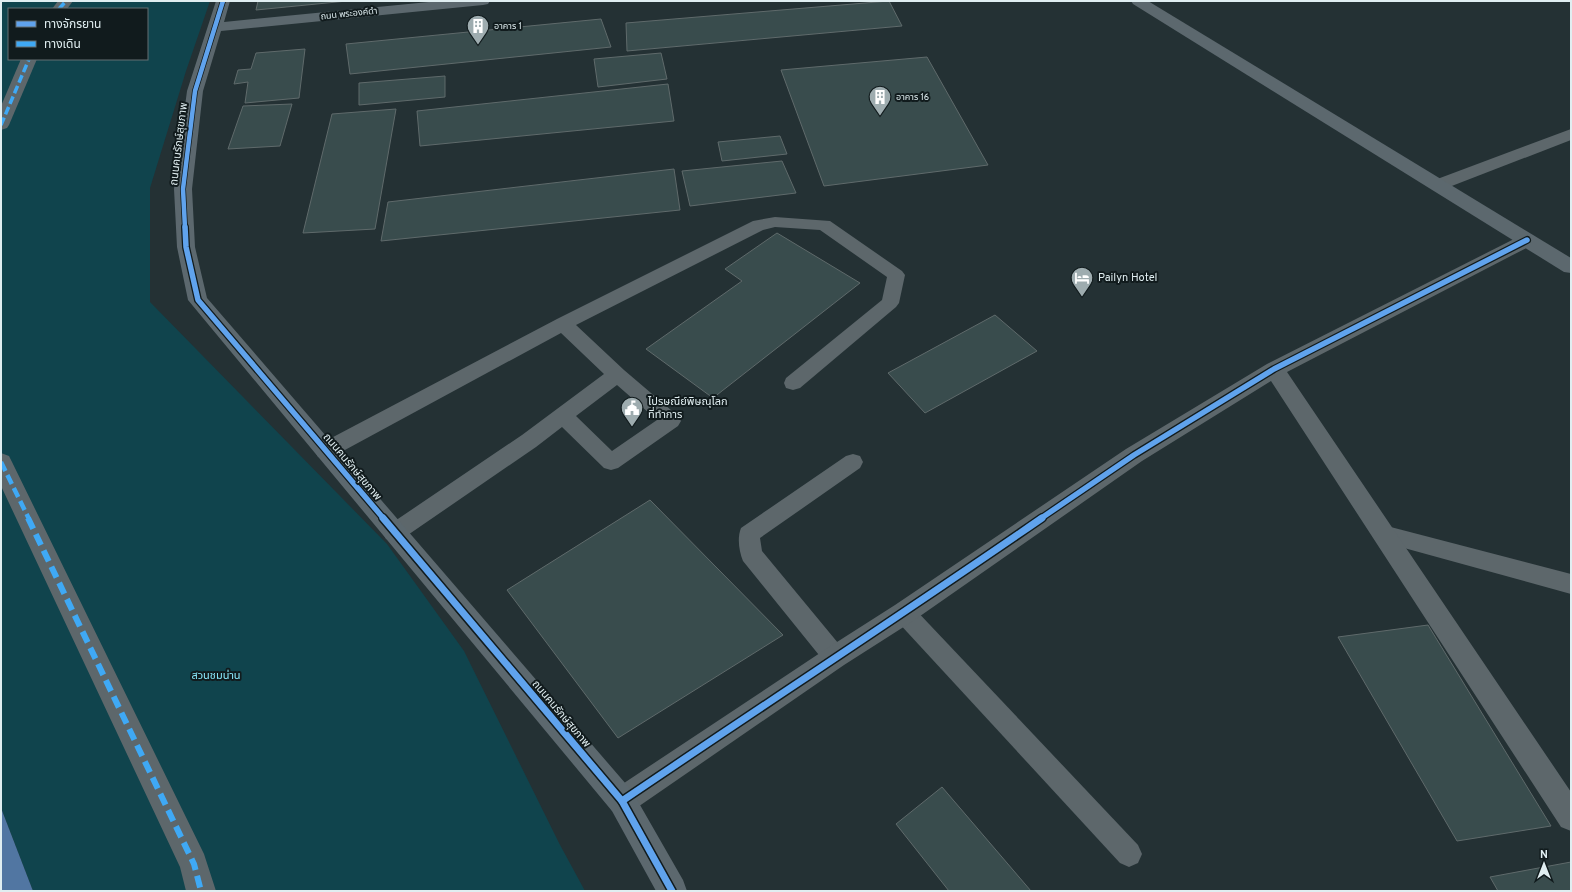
<svg xmlns="http://www.w3.org/2000/svg" width="1572" height="892" font-family="Overpass,'Noto Sans Thai',sans-serif">
	<style>
		.green { fill: #10444d; fill-rule: evenodd }
		.water { fill: #5176a2 }
		.building { fill: #394c4d; stroke: #5f6a6b }
		.lines { fill: none; stroke-linecap: round; stroke-linejoin: round }
		.lane { fill: #5d676b; fill-rule: evenodd }
		.street { fill: #5d676b; fill-rule: evenodd }
		.secondary { fill: #5c686e; fill-rule: evenodd }
		.quiet-far2 { stroke: #3fa9f5; stroke-width: 3.5; stroke-dasharray: 8 3.5; stroke-linecap: butt }
		.quiet-far1 { stroke: #3fa9f5; stroke-width: 4.5; stroke-dasharray: 10 4.5; stroke-linecap: butt }
		.quiet { stroke: #3fa9f5; stroke-width: 6; stroke-dasharray: 12 6; stroke-linecap: butt }
		.cycleway-far2-casing { stroke: #111b1d; stroke-width: 6 }
		.cycleway-far1-casing { stroke: #111b1d; stroke-width: 8 }
		.cycleway-casing { stroke: #111b1d; stroke-width: 10 }
		.cycleway-far2 { stroke: #60a3ed; stroke-width: 4.5 }
		.cycleway-far1 { stroke: #60a3ed; stroke-width: 5.5 }
		.cycleway { stroke: #60a3ed; stroke-width: 7 }
		.labels { text-anchor: middle; dominant-baseline: central; stroke-width: 4; stroke-linejoin: round; paint-order: stroke }
		.far-street-label { font-size: 9px; fill: #e0eef1; stroke: #111b1d }
		.far-poi-label { font-size: 9px; fill: #e0eef1; stroke: #111b1d; text-anchor: start }
		.street-label { font-size: 11px; fill: #e0eef1; stroke: #111b1d }
		.poi-label { font-size: 11px; fill: #e0eef1; stroke: #111b1d; text-anchor: start }
		.park-label { font-size: 11px; fill: #88e7fa; stroke: #111b1d }
	</style>
	<rect width="100%" height="100%" fill="#243134"/>
	<path class="green" d="M1 1H210L186 71 150 188V302L387 544 464 651 559 843 585 891H33L1 808ZM9 9H147V59H9Z"/>
	<polygon class="water" points="1,808 33,891 1,891"/>
	<g class="building">
		<polygon points="258,1 347,1 256,10"/>
		<polygon points="889,1 902,26 627,51 626,23"/>
		<polygon points="601,19 611,47 350,74 346,44"/>
		<polygon points="305,49 299,98 245,103 248,82 234,84 238,70 251,69 256,53"/>
		<polygon points="661,53 667,79 598,87 594,59"/>
		<polygon points="927,57 988,165 824,186 781,70"/>
		<polygon points="445,76 445,97 359,105 359,83"/>
		<polygon points="668,84 674,121 420,146 417,111"/>
		<polygon points="292,104 280,146 228,149 243,106"/>
		<polygon points="396,109 375,229 303,233 332,114"/>
		<polygon points="780,136 787,154 722,161 718,142"/>
		<polygon points="782,161 796,193 690,206 682,171"/>
		<polygon points="674,169 680,210 381,241 388,202"/>
		<polygon points="777,233 860,283 713,398 646,349 742,281 725,269"/>
		<polygon points="995,315 1037,351 925,413 888,373"/>
		<polygon points="650,500 783,635 618,738 507,590"/>
		<polygon points="1428,625 1551,826 1457,841 1338,637"/>
		<polygon points="942,787 1031,891 949,891 896,824"/>
		<polygon points="1571,862 1571,891 1498,891 1490,877"/>
	</g>
	<g class="lines">
		<g class="lane">
			<path d="M775 217 830 221 902 271 905 275 899 303 896 307 800 388 793 390 786 388 784 383 786 378 882 300 887 277 820 230 775 227 763 230 576 325 624 370 678 416 681 421 678 426 618 468 611 470 604 468 562 427 536 447 402 539 394 542 386 539 383 533 386 527 522 435 604 374 561 333 332 457 325 459 318 457 315 451 318 445 557 319 753 221ZM617 385 657 420 612 451 576 416Z"/>
			<path d="M853 454 860 456 863 462 860 468 760 538 762 551 843 649 847 657 843 665 835 668 827 665 743 561C739 551 737 538 741 528L846 456Z"/>
			<polygon points="1383,525 1571,574 1571,594 1375,540 1372,534 1375,528"/>
			<polygon points="904,603 912,606 1138,845 1142,854 1138,863 1129,867 1120,863 896,620 893,613 896,606"/>
		</g>
		<g class="street">
			<polygon points="58,1 73,1 67,9 52,9"/>
			<polygon points="21,59 37,59 9,125 7,128 1,130 1,106"/>
			<polygon points="1571,129 1571,140 1444,189 1438,190 1432,189 1429,185 1432,181"/>
			<polygon points="1527,234 1534,236 1536,240 1534,244 1287,372 1571,792 1571,831 1561,827 1271,381 1142,461 913,621 844,665 632,811 622,815 612,811 608,801 612,791 826,649 895,605 1126,449 1267,364 1520,236"/>
			<polygon points="1,453 9,456 12,462 204,854 216,891 186,891 180,867 1,486"/>
		</g>
		<g class="secondary">
			<polygon points="216,1 230,1 224,22 439,1 490,1 488,4 483,5 221,31 203,91 192,189 195,247 207,298 632,791 683,880 687,891 656,891 612,811 188,300 177,247 174,189 187,91"/>
			<polygon points="1131,1 1148,1 1571,258 1571,273 1564,272 1133,4"/>
		</g>
		<g class="quiet-far2">
			<polyline points="59,9 66,1"/>
			<polyline points="1,125 29,59"/>
		</g>
		<polyline class="quiet-far1" points="1,462 29,519"/>
		<polyline class="quiet" points="28,518 194,864 201,891"/>
		<g class="cycleway-far2-casing">
			<polyline id="cycleway-far2" points="185,228 183,189 195,91 223,1"/>
		</g>
		<g class="cycleway-far1-casing">
			<g id="cycleway-far1">
				<polyline points="185,227 186,247 198,300 384,519"/>
				<polyline points="1040,519 1134,455 1274,369 1527,240"/>
			</g>
		</g>
		<g class="cycleway-casing">
			<g id="cycleway">
				<polyline points="383,518 622,801 672,891"/>
				<path d="M622 801C762 706 903 614 1042 518"/>
			</g>
		</g>
		<use href="#cycleway-far2" class="cycleway-far2"/>
		<use href="#cycleway-far1" class="cycleway-far1"/>
		<use href="#cycleway" class="cycleway"/>
	</g>
	<defs>
		<g id="building-pin" transform="scale(1.15)"><path d="M0 17L-7.5 6A9.5 9.5 0 1 1 7.5 6Z" fill="#9eacaf" stroke="#111b1d"/><path d="M-4-6H4V6H1V3H-1V6H-4ZM-2.5-4.3h1.7v1.8h-1.7ZM.8-4.3h1.7v1.8H.8ZM-2.5-1h1.7V.8h-1.7ZM.8-1h1.7V.8H.8Z" fill="#fff"/></g>
		<g id="hotel-pin" transform="scale(1.15)"><path d="M0 17L-7.5 6A9.5 9.5 0 1 1 7.5 6Z" fill="#9eacaf" stroke="#111b1d"/><path d="M-6-4.5h1.5V1H6V5H4.5V3h-9V5H-6ZM-4 0a1.8 1.8 0 1 1 3.6 0ZM.5 0V-2.5h3Q6-2.5 6 0Z" fill="#fff"/></g>
		<g id="civic-pin" transform="scale(1.15)"><path d="M0 17L-7.5 6A9.5 9.5 0 1 1 7.5 6Z" fill="#9eacaf" stroke="#111b1d"/><path d="M-.6-6.5H3V-4.5H.6V-3L4-1V1h2V6H-6V1h2V-1L-.6-3ZM-1.2 2.5V6h2.4V2.5Z" fill="#fff"/></g>
	</defs>
	<g fill-rule="evenodd">
		<use href="#building-pin" x="478" y="26"/>
		<use href="#building-pin" x="880" y="97"/>
		<use href="#hotel-pin" x="1082" y="278"/>
		<use href="#civic-pin" x="632" y="408"/>
	</g>
	<g class="labels">
		<g class="far-street-label">
			<text transform="translate(349 14) rotate(-6)">ถนน พระองค์ดำ</text>
		</g>
		<g class="far-poi-label">
			<text x="494" y="26">อาคาร 1</text>
			<text x="896" y="97">อาคาร 16</text>
		</g>
		<g class="street-label">
			<text transform="translate(179 144) rotate(-83)">ถนนคนรักษ์สุขภาพ</text>
			<text transform="translate(352 467) rotate(50)">ถนนคนรักษ์สุขภาพ</text>
			<text transform="translate(561 714) rotate(50)">ถนนคนรักษ์สุขภาพ</text>
		</g>
		<g class="poi-label">
			<text x="1098" y="278">Pailyn Hotel</text>
			<text x="648" y="402">ไปรษณีย์พิษณุโลก<tspan x="648" dy="13">ที่ทำการ</tspan></text>
		</g>
		<g class="park-label">
			<text x="216" y="676">สวนชมน่าน</text>
		</g>
	</g>
	<rect width="1572" height="892" fill="none" stroke="#e0eef1" stroke-width="4"/>
	<rect x="8" y="8" width="140" height="52" fill="#111b1d" stroke="#646f72"/>
	<rect x="16" y="21" width="20" height="6" fill="#60a3ed" stroke="#646f72"/>
	<text x="44" y="28" font-size="12" fill="#e0eef1">ทางจักรยาน</text>
	<rect x="16" y="41" width="20" height="6" fill="#3fa9f5" stroke="#646f72"/>
	<text x="44" y="48" font-size="12" fill="#e0eef1">ทางเดิน</text>
	<g transform="translate(1544 864)" stroke="#111b1d" stroke-width="3" paint-order="stroke">
	<path d="M0-3L7 15L0 10L-7 15Z" fill="#e0eef1"/>
	<text y="-6" font-size="11" font-weight="bold" text-anchor="middle" fill="#e0eef1">N</text>
	</g>
</svg>
